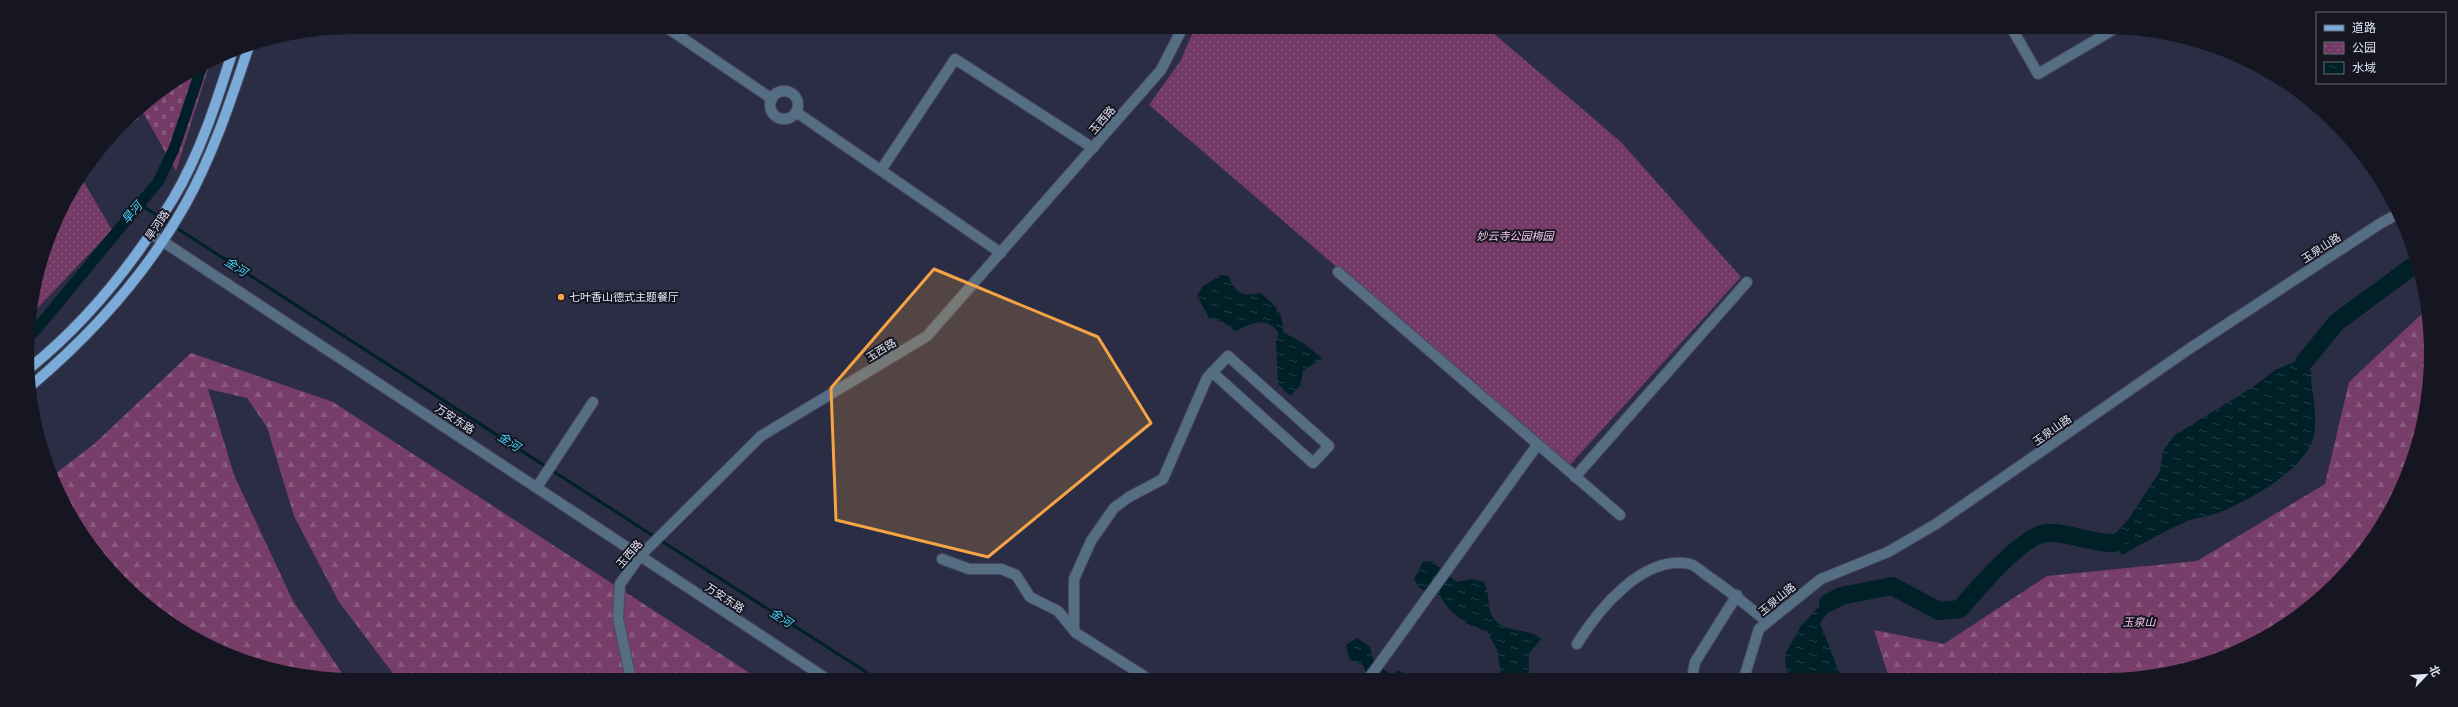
<svg xmlns="http://www.w3.org/2000/svg" width="2458" height="707" font-family="'Times New Roman','Noto Sans SC',serif">
	<style>
		.forest { fill: url(#forest-firs) }
		.cemetery { fill: url(#cemetery-stones) }
		.park { fill: url(#park-dots) }
		.water { fill: url(#water-ripples) }
		.lines { fill: none; stroke-linecap: round; stroke-linejoin: round }
		.stream { stroke: #002027; stroke-width: 3 }
		.canal { stroke: #002027; stroke-width: 11 }
		.river { stroke: #002027; stroke-width: 18 }
		.minor-casing { stroke: #474a60; stroke-width: 12 }
		.major-casing { stroke: #474a60; stroke-width: 12 }
		.minor { stroke: #566e84; stroke-width: 10 }
		.major { stroke: #7aabd9; stroke-width: 10 }
		.marked { fill: #f5a345; fill-opacity: 0.2; stroke: #f5a345; stroke-width: 3; stroke-linejoin: round }
		.poi-dot { fill: #f5a345; stroke: #151621; stroke-width: 1.5 }
		.labels { text-anchor: middle; dominant-baseline: central; stroke-width: 4; stroke-linejoin: round; paint-order: stroke }
		.street-label { font-size: 11px; fill: #e1e4f3; stroke: #151621 }
		.park-label { font-size: 11px; font-style: italic; fill: #fcc7ed; stroke: #151621 }
		.poi-label { font-size: 11px; fill: #e1e4f3; stroke: #151621; text-anchor: start }
		.water-label { font-size: 12px; font-style: italic; fill: #44d8fb; stroke: #151621 }
	</style>
	<defs>
		<pattern id="forest-firs" width="22" height="20" patternUnits="userSpaceOnUse"><rect width="22" height="20" fill="#783e6a"/><path d="M5 1l3.5 6h-7zM16 11l3.5 6h-7z" fill="#8b5a80"/></pattern>
		<pattern id="cemetery-stones" width="16" height="16" patternUnits="userSpaceOnUse"><rect width="16" height="16" fill="#733a66"/><path d="M2 7V4a2 2 0 0 1 4 0v3zM10 15v-3a2 2 0 0 1 4 0v3z" fill="#87567c"/></pattern>
		<pattern id="park-dots" width="8" height="8" patternUnits="userSpaceOnUse"><rect width="8" height="8" fill="#733a66"/><path d="M2 2h.1M6 6h.1" fill="none" stroke="#87567c" stroke-width="1.8" stroke-linecap="round"/></pattern>
		<pattern id="water-ripples" width="26" height="14" patternUnits="userSpaceOnUse"><rect width="26" height="14" fill="#002027"/><path d="M2 4q2-2 4 0t4 0M15 11q2-2 4 0t4 0" fill="none" stroke="#254047"/></pattern>
	</defs>
	<rect width="100%" height="100%" fill="#2a2d44"/>
	<g class="forest">
		<polygon points="2427,309 2431,353 2425,417 2387,517 2320,599 2249,646 2147,677 1889,678 1874,630 1944,644 2047,576 2197,561 2325,484 2349,382"/>
		<polygon points="191,353 333,402 759,679 398,680 339,602 294,516 267,427 247,398 208,389 234,475 293,601 346,679 290,674 229,655 172,625 94,552 61,498 52,476 93,445"/>
	</g>
	<polygon class="cemetery" points="210,63 176,171 140,107"/>
	<g class="park">
		<polygon points="1195,27 1307,27 1315,34 1321,27 1486,27 1621,142 1741,277 1568,467 1149,105 1181,60"/>
		<polygon points="135,112 139,119 117,131"/>
		<polygon points="81,177 112,230 30,316 38,269 61,209"/>
	</g>
	<g class="water">
		<path d="M1221 275 1228 276C1236 293 1242 297 1260 293 1274 304 1284 313 1283 332L1303 343 1322 358 1303 371 1300 386 1290 396 1278 384 1276 341 1279 334C1267 314 1251 324 1235 331L1223 322 1209 318 1197 296 1203 286Z"/>
		<path d="M2301 359 2311 371C2311 392 2318 415 2314 435 2307 469 2250 500 2220 512 2210 516 2200 517 2190 520 2167 530 2144 542 2122 555L2112 537 2128 520 2160 471 2163 451 2175 435 2253 387 2275 370Z"/>
		<path d="M1432 561 1456 582 1472 579 1484 582C1491 596 1486 610 1495 620 1506 634 1528 627 1541 639L1529 653V674L1524 678H1495L1501 673 1497 650 1487 631C1467 627 1449 613 1440 595L1421 589 1414 579 1423 562Z"/>
		<polygon points="1825,600 1832,608 1820,623 1839,672 1845,678 1794,678 1786,670 1785,654 1801,626"/>
		<polygon points="1357,638 1370,647 1374,662 1391,675 1399,670 1409,678 1369,678 1363,665 1349,659 1346,645"/>
	</g>
	<g class="lines">
		<g class="stream">
			<polyline points="141,205 655,537"/>
			<polyline points="660,540 877,679"/>
		</g>
		<polyline class="canal" points="28,336 35,331 158,182 174,149 201,69"/>
		<g class="river">
			<polyline points="2304,362 2337,322 2417,263"/>
			<path d="M1828 603 1841 596 1892 586 1939 611 1960 609C1976 590 2022 536 2046 533 2066 531 2092 544 2115 543"/>
		</g>
		<g class="minor-casing">
			<g id="minor">
				<polyline points="666,27 772,99"/>
				<polyline points="2011,27 2038,74 2116,28"/>
				<circle cx="784" cy="105" r="14"/>
				<polyline points="796,112 1001,253"/>
				<polyline points="881,170 955,59 1093,148"/>
				<polyline points="150,233 827,679"/>
				<polyline points="1338,272 1620,515"/>
				<polyline points="1575,477 1747,282"/>
				<polyline points="537,487 593,402"/>
				<polyline points="942,559 969,569 1001,569 1016,575 1030,597 1058,611 1076,633 1144,676"/>
				<polyline points="1074,630 1074,579 1091,541 1114,508 1129,497 1163,479 1207,378 1228,356 1329,446 1313,463 1212,372"/>
				<path d="M1577 644C1598 610 1643 554 1690 564 1695 565 1701 571 1705 574 1727 589 1747 605 1767 622"/>
				<polyline points="1369,678 1538,444"/>
				<polyline points="1692,678 1695,662 1737,595"/>
				<polyline points="1744,678 1759,629 1821,579 1888,552 1936,524 2189,349 2381,223 2398,214"/>
				<polyline points="631,680 618,618 620,584 640,556 761,436 927,336 1161,70 1183,27"/>
			</g>
		</g>
		<g class="major-casing">
			<g id="major">
				<path d="M31 367C89 320 134 263 173 199 200 154 217 101 233 50"/>
				<path d="M33 384C93 333 146 274 185 205 213 155 231 100 249 46"/>
			</g>
		</g>
		<use href="#minor" class="minor"/>
		<use href="#major" class="major"/>
	</g>
	<path class="marked" d="M934 269 1098 337 1151 423 988 557 836 520 831 388Z"/>
	<circle class="poi-dot" cx="561" cy="297" r="4"/>
	<g class="labels">
		<g class="street-label">
			<text transform="translate(1102 120) rotate(-49)">玉西路</text>
			<text transform="translate(157 225) rotate(-56)">旱河路</text>
			<text transform="translate(2321 248) rotate(-33)">玉泉山路</text>
			<text transform="translate(881 350) rotate(-31)">玉西路</text>
			<text transform="translate(455 419) rotate(33)">万安东路</text>
			<text transform="translate(2052 430) rotate(-35)">玉泉山路</text>
			<text transform="translate(629 554) rotate(-49)">玉西路</text>
			<text transform="translate(725 598) rotate(33)">万安东路</text>
			<text transform="translate(1777 599) rotate(-39)">玉泉山路</text>
		</g>
		<g class="park-label">
			<text x="1515" y="236">妙云寺公园梅园</text>
			<text x="2139" y="622">玉泉山</text>
		</g>
		<g class="poi-label">
			<text x="569" y="297">七叶香山德式主题餐厅</text>
		</g>
		<g class="water-label">
			<text transform="translate(132 213) rotate(-50)">旱河</text>
			<text transform="translate(236 267) rotate(33)">金河</text>
			<text transform="translate(509 442) rotate(33)">金河</text>
			<text transform="translate(781 618) rotate(33)">金河</text>
		</g>
	</g>
	<path d="M0 0H2458V707H0ZM353 34H2105A319 319 0 0 1 2424 353V354A319 319 0 0 1 2105 673H353A319 319 0 0 1 34 354V353A319 319 0 0 1 353 34Z" fill="#151621" fill-rule="evenodd"/>
	<rect x="2316" y="12" width="130" height="72" fill="#151621" stroke="#676875"/>
	<rect x="2324" y="25" width="20" height="6" fill="#7aabd9" stroke="#676875"/>
	<text x="2352" y="32" font-size="12" fill="#e1e4f3">道路</text>
	<rect x="2324" y="42" width="20" height="12" fill="url(#park-dots)" stroke="#676875"/>
	<text x="2352" y="52" font-size="12" fill="#e1e4f3">公园</text>
	<rect x="2324" y="62" width="20" height="12" fill="url(#water-ripples)" stroke="#676875"/>
	<text x="2352" y="72" font-size="12" fill="#e1e4f3">水域</text>
	<g transform="translate(2426 675) rotate(65)" stroke="#151621" stroke-width="3" paint-order="stroke">
	<path d="M0-3L7 15L0 10L-7 15Z" fill="#e1e4f3"/>
	<text y="-6" font-size="11" font-weight="bold" text-anchor="middle" fill="#e1e4f3">北</text>
	</g>
</svg>
